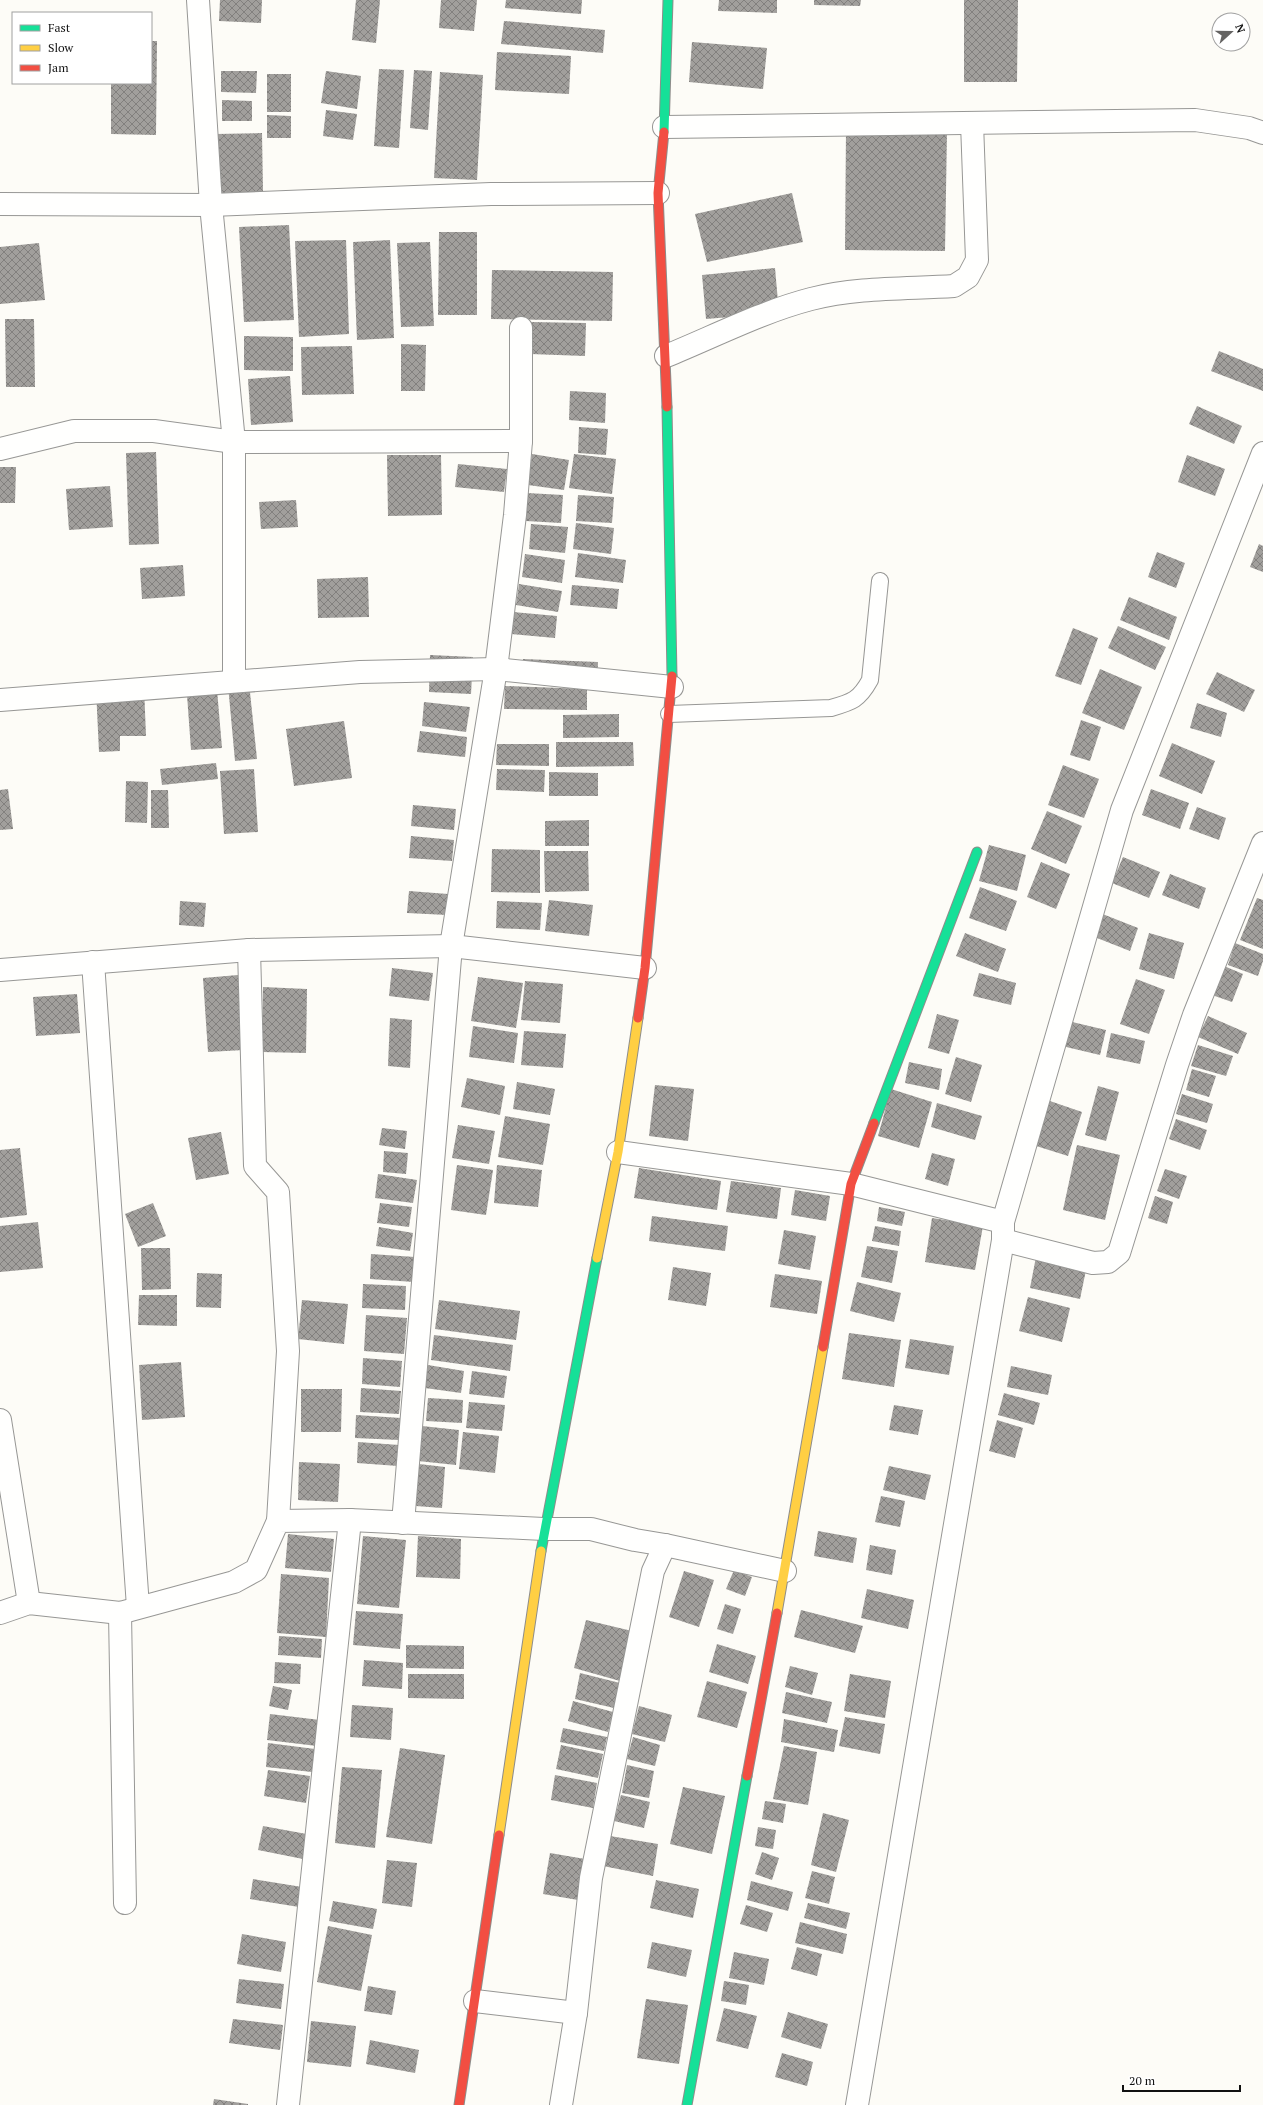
<svg xmlns="http://www.w3.org/2000/svg" width="1263" height="2105" font-family="'PT Serif',serif">
	<style>
		.building { fill: url(#building-cross-hatch) }
		.lines { fill: none; stroke-linecap: round; stroke-linejoin: round }
		.lane-casing { stroke: #979795; stroke-width: 18 }
		.street-casing { stroke: #979795; stroke-width: 24 }
		.fast-casing { stroke: #8e8d8b; stroke-width: 11 }
		.slow-casing { stroke: #8e8d8b; stroke-width: 11 }
		.jam-casing { stroke: #8e8d8b; stroke-width: 11 }
		.lane { stroke: #fffffe; stroke-width: 16 }
		.street { stroke: #fffffe; stroke-width: 22 }
		.fast { stroke: #16e098; stroke-width: 9 }
		.slow { stroke: #ffcf43; stroke-width: 9 }
		.jam { stroke: #f24e42; stroke-width: 9 }
	</style>
	<defs>
		<pattern id="building-cross-hatch" width="8" height="8" patternUnits="userSpaceOnUse"><rect width="8" height="8" fill="#a19f9c"/><path d="M0 0l8 8M0 8l8-8" fill="none" stroke="#82807e"/></pattern>
	</defs>
	<rect width="100%" height="100%" fill="#fdfcf7"/>
	<g class="building">
		<polygon points="220,0 262,0 261,23 219,21"/>
		<polygon points="356,0 380,0 376,43 352,40"/>
		<polygon points="441,0 477,0 474,31 439,28"/>
		<polygon points="506,0 582,0 581,14 505,8"/>
		<polygon points="719,0 777,0 777,13 718,11"/>
		<polygon points="814,0 861,0 860,6 814,5"/>
		<polygon points="964,0 1018,0 1017,82 964,82"/>
		<polygon points="504,21 605,30 603,53 501,44"/>
		<polygon points="151,41 157,41 156,135 111,134 111,83 151,83"/>
		<polygon points="692,42 767,48 763,89 689,82"/>
		<polygon points="497,52 571,56 569,94 495,90"/>
		<polygon points="379,69 404,70 399,148 374,146"/>
		<polygon points="414,70 432,71 428,130 410,128"/>
		<polygon points="221,71 257,71 256,93 221,92"/>
		<polygon points="326,71 361,76 357,109 321,103"/>
		<polygon points="440,72 483,75 477,180 434,178"/>
		<rect x="267" y="74" width="24" height="38"/>
		<polygon points="222,100 252,101 252,121 222,121"/>
		<polygon points="326,110 357,114 353,140 323,136"/>
		<polygon points="267,115 291,116 291,138 267,138"/>
		<polygon points="846,130 947,131 945,251 845,250"/>
		<polygon points="262,133 263,192 217,193 216,134"/>
		<polygon points="792,193 803,242 707,262 695,214"/>
		<polygon points="289,225 294,320 244,322 239,227"/>
		<polygon points="439,232 477,232 477,315 438,315"/>
		<polygon points="346,240 349,334 299,337 295,241"/>
		<polygon points="390,240 394,338 357,340 353,242"/>
		<polygon points="430,242 434,326 401,327 397,243"/>
		<polygon points="39,243 45,300 0,304 0,247"/>
		<polygon points="775,268 779,313 706,319 702,275"/>
		<polygon points="492,270 613,272 612,321 491,319"/>
		<polygon points="5,319 34,319 35,387 6,387"/>
		<polygon points="531,322 586,323 585,356 530,354"/>
		<polygon points="244,336 293,337 293,371 244,370"/>
		<polygon points="401,344 426,345 425,391 401,391"/>
		<polygon points="352,346 354,394 302,395 301,347"/>
		<polygon points="1219,351 1263,369 1263,391 1211,371"/>
		<polygon points="290,376 293,422 251,425 248,379"/>
		<polygon points="570,391 606,393 605,423 569,420"/>
		<polygon points="1197,406 1242,426 1234,444 1189,424"/>
		<polygon points="579,427 608,429 606,455 578,453"/>
		<polygon points="156,452 159,544 129,545 126,453"/>
		<polygon points="532,454 569,460 564,490 528,485"/>
		<polygon points="574,454 616,459 612,494 569,488"/>
		<polygon points="387,455 441,455 442,515 388,516"/>
		<polygon points="1187,455 1225,469 1215,496 1178,482"/>
		<polygon points="458,464 507,469 504,492 455,487"/>
		<polygon points="0,467 16,467 15,503 0,503"/>
		<polygon points="110,486 113,527 69,530 66,489"/>
		<polygon points="527,493 563,495 561,523 526,521"/>
		<polygon points="578,495 614,497 612,523 576,521"/>
		<polygon points="296,500 298,527 261,529 259,502"/>
		<polygon points="576,523 614,528 611,554 573,549"/>
		<polygon points="531,524 568,527 565,553 529,549"/>
		<polygon points="1259,544 1263,546 1263,572 1250,567"/>
		<polygon points="1157,552 1185,563 1176,588 1148,577"/>
		<polygon points="578,553 626,560 623,583 575,577"/>
		<polygon points="525,554 565,560 562,583 522,577"/>
		<polygon points="183,565 185,596 142,599 140,568"/>
		<polygon points="368,577 369,617 318,618 317,579"/>
		<polygon points="519,584 562,591 558,612 516,605"/>
		<polygon points="572,585 619,589 617,609 570,605"/>
		<polygon points="1129,597 1177,617 1169,640 1120,620"/>
		<polygon points="513,612 557,616 555,638 511,634"/>
		<polygon points="1118,626 1166,647 1155,670 1108,648"/>
		<polygon points="1073,628 1098,638 1081,685 1055,676"/>
		<polygon points="430,655 473,657 471,694 429,692"/>
		<polygon points="523,659 598,662 597,686 521,683"/>
		<polygon points="1100,669 1142,687 1124,730 1082,713"/>
		<polygon points="1217,672 1255,690 1244,712 1206,694"/>
		<polygon points="216,678 222,748 191,750 186,681"/>
		<polygon points="249,683 257,759 235,761 228,685"/>
		<polygon points="505,686 587,689 587,710 504,709"/>
		<polygon points="144,687 146,736 120,736 120,751 99,752 96,689"/>
		<polygon points="424,702 470,707 466,732 422,726"/>
		<polygon points="1197,703 1227,713 1221,737 1190,728"/>
		<polygon points="619,714 619,737 563,738 563,715"/>
		<polygon points="1081,720 1101,727 1090,761 1070,755"/>
		<polygon points="344,721 352,778 294,786 286,729"/>
		<polygon points="420,731 467,737 465,757 417,752"/>
		<polygon points="556,742 633,742 634,766 556,767"/>
		<polygon points="1172,743 1215,761 1202,794 1159,776"/>
		<polygon points="497,744 549,744 549,766 496,765"/>
		<polygon points="216,763 218,779 162,785 160,769"/>
		<polygon points="1063,765 1099,779 1084,818 1048,805"/>
		<polygon points="254,769 258,832 224,834 220,771"/>
		<polygon points="497,769 545,770 544,792 496,790"/>
		<polygon points="549,772 598,773 598,796 549,796"/>
		<polygon points="126,781 148,782 147,823 125,822"/>
		<polygon points="8,789 13,829 0,830 0,790"/>
		<polygon points="1151,789 1189,803 1180,829 1142,815"/>
		<polygon points="151,790 168,790 169,828 151,828"/>
		<polygon points="413,805 456,809 454,830 411,826"/>
		<polygon points="1197,807 1226,818 1219,840 1189,829"/>
		<polygon points="1047,811 1082,826 1066,864 1031,849"/>
		<polygon points="589,820 589,846 545,846 545,821"/>
		<polygon points="411,836 454,840 452,861 409,858"/>
		<polygon points="989,845 1026,855 1017,891 979,881"/>
		<polygon points="492,849 540,850 540,893 491,892"/>
		<polygon points="544,851 588,851 589,891 545,892"/>
		<polygon points="1123,857 1160,872 1149,898 1112,883"/>
		<polygon points="1041,862 1070,874 1056,909 1027,897"/>
		<polygon points="1170,874 1206,888 1199,909 1162,895"/>
		<polygon points="980,887 1017,901 1006,931 969,918"/>
		<polygon points="409,891 448,894 447,915 407,913"/>
		<polygon points="1257,898 1263,900 1263,949 1240,940"/>
		<polygon points="549,900 593,905 589,936 545,931"/>
		<polygon points="180,901 206,903 204,927 179,925"/>
		<polygon points="497,901 542,903 540,930 496,928"/>
		<polygon points="1100,913 1138,928 1130,951 1092,936"/>
		<polygon points="965,933 1006,949 998,972 956,956"/>
		<polygon points="1149,933 1184,943 1174,979 1139,969"/>
		<polygon points="1235,943 1263,954 1263,961 1258,976 1228,965"/>
		<polygon points="1224,966 1243,974 1232,1002 1212,995"/>
		<polygon points="392,968 433,973 429,1001 389,996"/>
		<polygon points="979,973 1016,983 1011,1005 973,996"/>
		<polygon points="238,975 244,1050 208,1052 203,978"/>
		<polygon points="478,977 523,983 516,1028 471,1021"/>
		<polygon points="1136,979 1165,990 1149,1034 1120,1024"/>
		<polygon points="525,981 563,984 560,1023 521,1020"/>
		<polygon points="263,987 307,989 306,1053 262,1052"/>
		<polygon points="77,994 80,1033 36,1036 33,997"/>
		<polygon points="937,1014 959,1020 949,1054 928,1048"/>
		<polygon points="1208,1016 1247,1033 1238,1054 1198,1037"/>
		<polygon points="390,1018 412,1020 410,1068 388,1066"/>
		<polygon points="1068,1021 1106,1030 1100,1055 1062,1046"/>
		<polygon points="473,1026 518,1033 514,1063 469,1057"/>
		<polygon points="524,1031 566,1034 563,1068 521,1065"/>
		<polygon points="1111,1033 1145,1041 1140,1064 1106,1057"/>
		<polygon points="1198,1045 1233,1056 1226,1076 1191,1066"/>
		<polygon points="956,1057 982,1065 971,1102 945,1094"/>
		<polygon points="909,1062 942,1069 939,1090 905,1083"/>
		<polygon points="1192,1069 1216,1076 1209,1097 1186,1090"/>
		<polygon points="467,1078 505,1086 500,1115 461,1107"/>
		<polygon points="517,1082 555,1089 550,1115 513,1109"/>
		<polygon points="655,1085 694,1089 688,1141 649,1136"/>
		<polygon points="1098,1086 1119,1092 1106,1141 1085,1135"/>
		<polygon points="891,1089 932,1102 919,1148 878,1136"/>
		<polygon points="1182,1094 1213,1104 1207,1123 1176,1114"/>
		<polygon points="1047,1100 1082,1112 1068,1156 1033,1145"/>
		<polygon points="937,1103 982,1116 975,1140 931,1127"/>
		<polygon points="505,1116 550,1124 543,1165 498,1157"/>
		<polygon points="1176,1119 1207,1130 1200,1150 1169,1139"/>
		<polygon points="458,1125 495,1131 489,1164 452,1158"/>
		<polygon points="382,1128 407,1131 405,1149 379,1145"/>
		<polygon points="221,1132 229,1174 196,1180 188,1138"/>
		<polygon points="1077,1145 1120,1155 1105,1220 1063,1210"/>
		<polygon points="20,1148 27,1215 0,1218 0,1150"/>
		<polygon points="384,1151 408,1153 406,1174 383,1172"/>
		<polygon points="932,1153 955,1159 948,1186 925,1179"/>
		<polygon points="457,1165 493,1170 486,1215 451,1210"/>
		<polygon points="497,1165 542,1170 538,1207 494,1203"/>
		<polygon points="639,1168 721,1181 717,1210 634,1198"/>
		<polygon points="1165,1169 1187,1176 1179,1199 1157,1191"/>
		<polygon points="378,1174 417,1180 413,1203 375,1198"/>
		<polygon points="731,1181 781,1188 777,1219 726,1212"/>
		<polygon points="795,1190 830,1196 826,1221 791,1215"/>
		<polygon points="1155,1196 1173,1202 1167,1224 1148,1218"/>
		<polygon points="153,1203 166,1236 138,1247 125,1214"/>
		<polygon points="380,1203 412,1207 409,1227 377,1223"/>
		<polygon points="879,1207 905,1212 902,1226 877,1221"/>
		<polygon points="652,1216 728,1226 725,1251 649,1241"/>
		<polygon points="932,1218 983,1226 975,1270 925,1262"/>
		<polygon points="38,1222 43,1268 0,1272 0,1226"/>
		<polygon points="875,1226 901,1231 899,1246 872,1241"/>
		<polygon points="379,1227 413,1233 410,1251 376,1246"/>
		<polygon points="784,1230 816,1236 810,1270 778,1264"/>
		<polygon points="867,1246 898,1251 892,1283 861,1277"/>
		<polygon points="141,1248 170,1248 171,1289 142,1290"/>
		<polygon points="371,1254 415,1257 414,1282 370,1279"/>
		<polygon points="1036,1257 1086,1270 1080,1299 1030,1288"/>
		<polygon points="673,1267 711,1273 706,1306 668,1300"/>
		<polygon points="197,1273 222,1274 221,1308 196,1307"/>
		<polygon points="775,1274 822,1281 817,1314 770,1307"/>
		<polygon points="857,1282 901,1293 894,1322 850,1311"/>
		<polygon points="363,1284 406,1286 405,1310 362,1308"/>
		<polygon points="139,1295 177,1295 177,1326 138,1325"/>
		<polygon points="1028,1297 1070,1308 1062,1342 1019,1331"/>
		<polygon points="302,1300 348,1304 344,1344 298,1339"/>
		<polygon points="439,1300 520,1311 516,1340 435,1329"/>
		<polygon points="366,1315 407,1318 404,1354 364,1351"/>
		<polygon points="849,1333 901,1340 894,1387 842,1379"/>
		<polygon points="434,1335 513,1345 510,1371 431,1360"/>
		<polygon points="910,1339 954,1346 949,1375 905,1368"/>
		<polygon points="363,1358 402,1361 400,1387 362,1384"/>
		<polygon points="181,1362 185,1417 142,1420 139,1365"/>
		<polygon points="428,1365 464,1371 461,1393 425,1388"/>
		<polygon points="1011,1366 1052,1375 1048,1395 1007,1387"/>
		<polygon points="472,1371 507,1376 504,1398 469,1394"/>
		<polygon points="361,1388 401,1391 399,1414 360,1412"/>
		<polygon points="301,1389 342,1389 341,1432 301,1432"/>
		<polygon points="1004,1393 1040,1403 1034,1425 998,1415"/>
		<polygon points="428,1398 463,1400 462,1423 426,1421"/>
		<polygon points="469,1402 505,1405 502,1431 466,1428"/>
		<polygon points="894,1405 923,1410 918,1435 889,1430"/>
		<polygon points="356,1415 401,1418 399,1440 355,1438"/>
		<polygon points="997,1420 1023,1428 1015,1458 989,1451"/>
		<polygon points="422,1426 459,1430 456,1465 418,1461"/>
		<polygon points="463,1432 499,1436 495,1473 459,1469"/>
		<polygon points="358,1442 399,1445 398,1466 357,1463"/>
		<polygon points="299,1462 340,1464 338,1502 298,1500"/>
		<polygon points="419,1464 445,1467 442,1508 416,1506"/>
		<polygon points="889,1466 931,1475 925,1500 883,1490"/>
		<polygon points="881,1496 905,1501 900,1527 875,1522"/>
		<polygon points="818,1531 857,1538 853,1563 814,1556"/>
		<polygon points="288,1534 334,1539 331,1572 285,1568"/>
		<polygon points="363,1536 406,1540 399,1608 357,1604"/>
		<polygon points="418,1536 461,1539 460,1579 416,1577"/>
		<polygon points="870,1545 896,1550 892,1575 866,1570"/>
		<polygon points="734,1570 752,1577 745,1596 726,1589"/>
		<polygon points="684,1571 714,1580 699,1627 669,1617"/>
		<polygon points="281,1574 329,1578 326,1637 277,1633"/>
		<polygon points="867,1589 914,1600 908,1629 861,1618"/>
		<polygon points="725,1604 741,1609 733,1634 717,1629"/>
		<polygon points="801,1610 863,1626 855,1653 794,1637"/>
		<polygon points="356,1611 403,1614 400,1649 353,1645"/>
		<polygon points="586,1620 632,1631 620,1681 574,1668"/>
		<polygon points="279,1636 322,1639 321,1658 278,1655"/>
		<polygon points="717,1644 756,1656 748,1684 709,1672"/>
		<polygon points="406,1645 464,1646 464,1669 406,1668"/>
		<polygon points="364,1660 403,1663 402,1689 362,1686"/>
		<polygon points="275,1662 301,1664 300,1684 274,1683"/>
		<polygon points="790,1666 818,1673 812,1695 785,1687"/>
		<polygon points="580,1673 620,1683 614,1708 575,1699"/>
		<polygon points="408,1674 464,1674 464,1699 408,1698"/>
		<polygon points="850,1674 891,1681 885,1718 844,1711"/>
		<polygon points="707,1681 747,1692 737,1728 697,1717"/>
		<polygon points="273,1686 292,1690 288,1710 269,1706"/>
		<polygon points="786,1692 832,1702 827,1723 782,1713"/>
		<polygon points="573,1701 613,1712 608,1732 568,1721"/>
		<polygon points="352,1705 393,1708 391,1740 350,1737"/>
		<polygon points="639,1706 672,1715 665,1742 632,1734"/>
		<polygon points="270,1714 320,1720 317,1746 267,1740"/>
		<polygon points="845,1717 885,1724 880,1754 839,1746"/>
		<polygon points="784,1719 838,1730 834,1752 781,1742"/>
		<polygon points="563,1728 607,1737 604,1751 560,1742"/>
		<polygon points="633,1737 660,1745 655,1766 627,1759"/>
		<polygon points="268,1743 315,1749 312,1772 266,1767"/>
		<polygon points="561,1745 603,1754 598,1778 556,1769"/>
		<polygon points="784,1746 817,1752 808,1805 773,1799"/>
		<polygon points="400,1748 445,1755 432,1844 386,1837"/>
		<polygon points="627,1765 654,1771 649,1798 622,1793"/>
		<polygon points="342,1767 382,1770 375,1848 335,1843"/>
		<polygon points="268,1770 310,1776 306,1803 264,1796"/>
		<polygon points="555,1775 597,1783 593,1808 551,1800"/>
		<polygon points="683,1787 725,1796 712,1854 670,1844"/>
		<polygon points="621,1795 650,1802 644,1828 614,1821"/>
		<polygon points="765,1801 786,1804 783,1823 762,1819"/>
		<polygon points="823,1813 849,1820 836,1872 811,1865"/>
		<polygon points="263,1826 312,1835 308,1860 258,1850"/>
		<polygon points="758,1827 776,1830 773,1849 755,1846"/>
		<polygon points="604,1835 658,1844 653,1876 598,1865"/>
		<polygon points="762,1852 779,1858 772,1880 755,1874"/>
		<polygon points="550,1853 585,1859 578,1900 543,1894"/>
		<polygon points="387,1860 417,1863 412,1907 382,1903"/>
		<polygon points="812,1871 835,1877 829,1904 805,1898"/>
		<polygon points="253,1879 302,1887 299,1907 250,1899"/>
		<polygon points="656,1880 699,1889 693,1918 650,1908"/>
		<polygon points="751,1881 793,1892 788,1911 747,1900"/>
		<polygon points="333,1901 377,1909 373,1929 329,1921"/>
		<polygon points="808,1903 850,1913 846,1929 804,1918"/>
		<polygon points="746,1905 773,1913 767,1932 740,1924"/>
		<polygon points="800,1922 847,1934 843,1954 795,1943"/>
		<polygon points="328,1926 372,1935 361,1991 317,1982"/>
		<polygon points="242,1934 286,1942 281,1972 237,1964"/>
		<polygon points="652,1942 692,1950 686,1977 647,1968"/>
		<polygon points="797,1947 822,1954 817,1976 791,1969"/>
		<polygon points="734,1952 769,1959 764,1985 729,1978"/>
		<polygon points="239,1979 284,1984 281,2009 236,2003"/>
		<polygon points="724,1981 749,1985 746,2005 721,2001"/>
		<polygon points="368,1986 396,1991 392,2015 364,2011"/>
		<polygon points="646,1999 688,2005 679,2064 637,2058"/>
		<polygon points="724,2008 757,2016 748,2049 716,2041"/>
		<polygon points="788,2012 828,2024 821,2049 781,2037"/>
		<polygon points="233,2019 283,2025 280,2050 229,2043"/>
		<polygon points="311,2021 356,2026 351,2067 307,2062"/>
		<polygon points="370,2040 419,2050 415,2073 366,2064"/>
		<polygon points="782,2053 813,2062 807,2086 775,2077"/>
		<polygon points="214,2099 248,2104 248,2105 213,2105"/>
	</g>
	<g class="lines">
		<g class="lane-casing">
			<path id="lane" d="M669 714 831 708C852 702 859 700 870 680L880 581"/>
		</g>
		<g class="street-casing">
			<g id="street">
				<polyline points="198,0 211,205 234,442 234,680"/>
				<polyline points="664,127 1195,120 1249,128 1263,133"/>
				<polyline points="0,204 211,205 491,194 658,193"/>
				<path d="M666 356C713 337 761 312 811 299 857 287 907 289 954 286L968 277 977 260 972 123"/>
				<polyline points="0,449 74,431 154,431 234,442 521,441"/>
				<polyline points="0,700 360,672 496,669 672,687"/>
				<polyline points="249,950 255,1166 278,1192 288,1351 278,1521"/>
				<polyline points="93,962 138,1607"/>
				<polyline points="0,970 249,950 451,946 645,968"/>
				<polyline points="618,1152 851,1184 1003,1222 1003,1240 1093,1263 1108,1262 1119,1253 1177,1065 1194,1015 1263,843"/>
				<polyline points="1003,1222 1122,810 1263,453"/>
				<polyline points="0,1420 29,1603"/>
				<polyline points="403,1523 451,946 496,669 515,515 521,441 521,328"/>
				<polyline points="0,1613 29,1603 120,1613 234,1582 256,1570 278,1521 350,1520 544,1529 591,1529 635,1540 665,1545 785,1571"/>
				<polyline points="120,1613 125,1903"/>
				<polyline points="475,2001 576,2013"/>
				<polyline points="288,2105 350,1520"/>
				<polyline points="561,2105 576,2013 591,1878 653,1571 665,1545"/>
				<polyline points="857,2105 1003,1240"/>
			</g>
		</g>
		<g class="fast-casing">
			<g id="fast">
				<polyline points="664,132 668,0"/>
				<polyline points="667,407 672,676"/>
				<polyline points="874,1123 977,852"/>
				<polyline points="541,1551 597,1258"/>
				<polyline points="687,2105 747,1776"/>
			</g>
		</g>
		<g class="slow-casing">
			<g id="slow">
				<polyline points="597,1258 618,1152 638,1018"/>
				<polyline points="777,1613 823,1347"/>
				<polyline points="499,1835 541,1551"/>
			</g>
		</g>
		<g class="jam-casing">
			<g id="jam">
				<polyline points="664,132 658,193 667,407"/>
				<polyline points="638,1018 645,968 672,676"/>
				<polyline points="823,1347 851,1184 874,1123"/>
				<polyline points="747,1776 777,1613"/>
				<polyline points="459,2105 499,1835"/>
			</g>
		</g>
		<use href="#lane" class="lane"/>
		<use href="#street" class="street"/>
		<use href="#fast" class="fast"/>
		<use href="#slow" class="slow"/>
		<use href="#jam" class="jam"/>
	</g>
	<rect x="12" y="12" width="140" height="72" fill="#ffffff" stroke="#a0a0a0"/>
	<rect x="20" y="25" width="20" height="6" fill="#16e098" stroke="#a0a0a0"/>
	<text x="48" y="32" font-size="12" fill="#111111">Fast</text>
	<rect x="20" y="45" width="20" height="6" fill="#ffcf43" stroke="#a0a0a0"/>
	<text x="48" y="52" font-size="12" fill="#111111">Slow</text>
	<rect x="20" y="65" width="20" height="6" fill="#f24e42" stroke="#a0a0a0"/>
	<text x="48" y="72" font-size="12" fill="#111111">Jam</text>
	<g transform="translate(1231 32) rotate(69)"><circle r="19" fill="#ffffff" stroke="#a0a0a0"/>
	<path d="M0-3L7 15L0 10L-7 15Z" fill="#646362"/>
	<text y="-6" font-size="11" font-weight="bold" text-anchor="middle" fill="#111111">N</text>
	</g>
	<path d="M1123 2085v6h117v-6" fill="none" stroke="#111111" stroke-width="2"/>
	<text x="1129" y="2085" font-size="12" fill="#111111" stroke="#ffffff" stroke-width="3" paint-order="stroke">20 m</text>
</svg>
